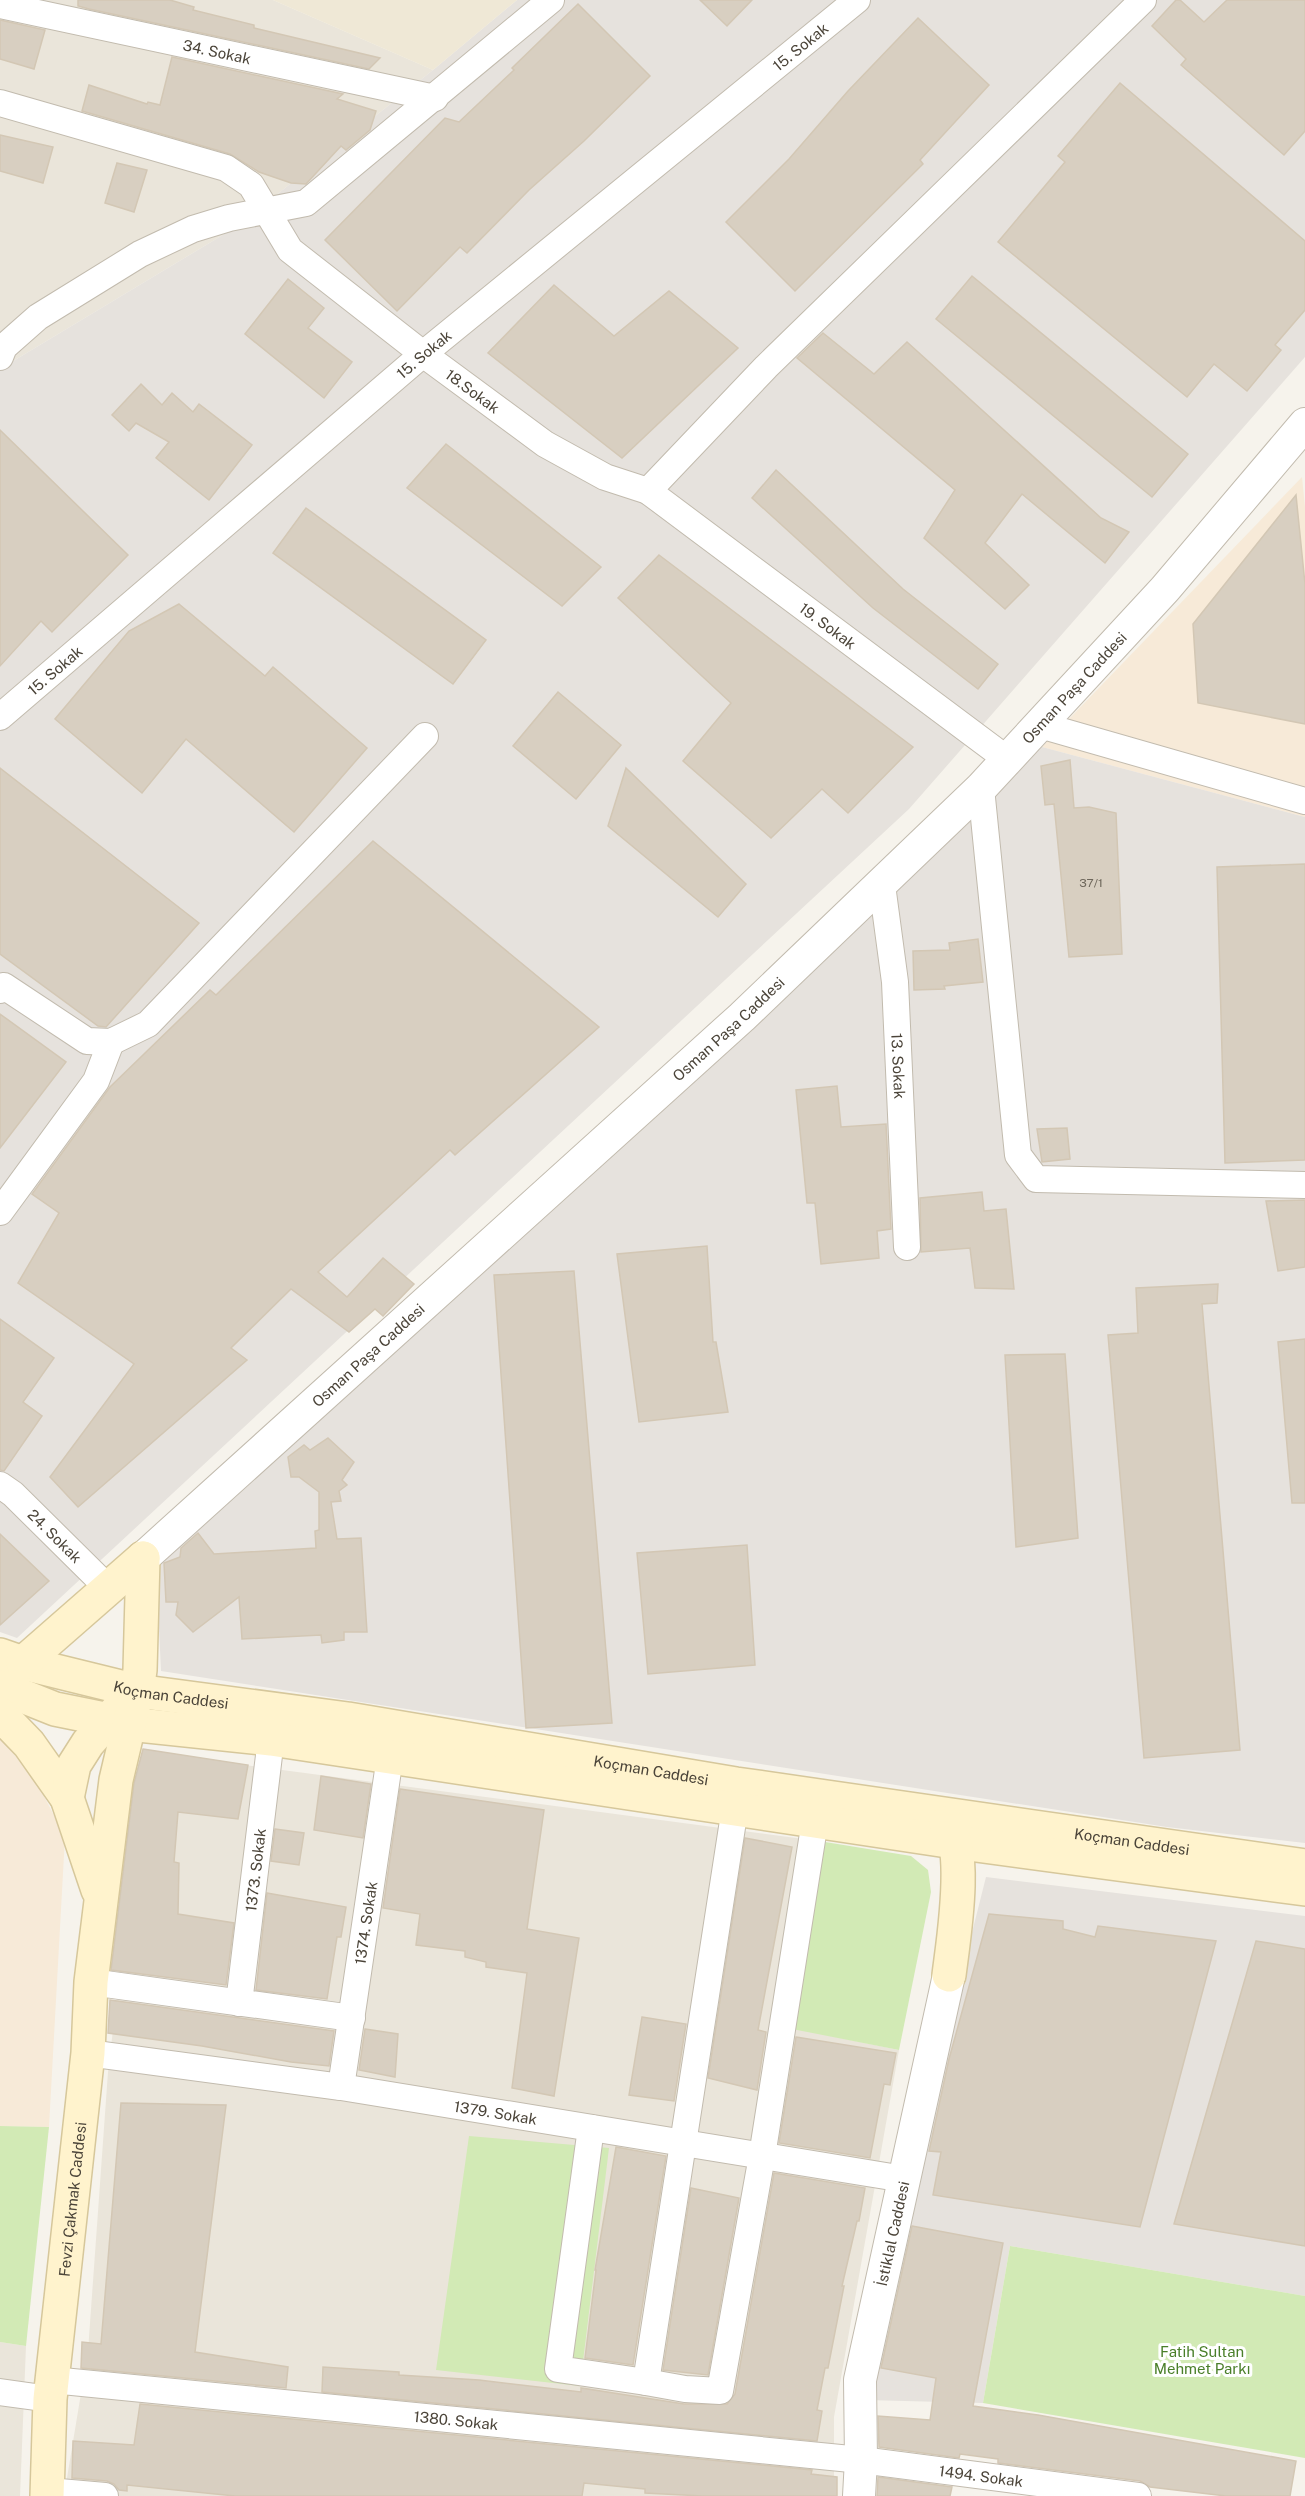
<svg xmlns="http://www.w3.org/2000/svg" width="1305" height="2496" font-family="'Public Sans',sans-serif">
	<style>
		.residential { fill: #eae5da }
		.commercial { fill: #f7ead8 }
		.industrial { fill: #e6e2dd }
		.education { fill: #efe8d6 }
		.green { fill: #d2eab5 }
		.building { fill: #d8cfc1; stroke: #d3c7b4; stroke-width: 1.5 }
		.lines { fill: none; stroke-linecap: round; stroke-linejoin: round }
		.minor-casing { stroke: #c2bbae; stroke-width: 28 }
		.tertiary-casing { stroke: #c2bbae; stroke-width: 34 }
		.secondary-casing { stroke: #d6c79b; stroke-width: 36 }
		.minor { stroke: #fff; stroke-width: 26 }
		.tertiary { stroke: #fff; stroke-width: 32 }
		.secondary { stroke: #fff3cd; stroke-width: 33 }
		.labels { text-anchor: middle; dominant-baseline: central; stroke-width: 6; stroke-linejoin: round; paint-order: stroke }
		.number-label { font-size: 12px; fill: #6e675b }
		.street-label { font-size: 15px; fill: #4b4439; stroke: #fff }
		.park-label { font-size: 15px; fill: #4a7f2a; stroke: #fff }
	</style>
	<rect width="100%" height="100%" fill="#f6f3ec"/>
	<g class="residential">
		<polygon points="0,0 273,0 433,70 236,227 10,363 0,361"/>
		<polygon points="146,1752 819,1841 787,2027 899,2050 834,2417 834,2496 64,2496 88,2351 108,2072"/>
		<polygon points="0,2342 26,2346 20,2496 0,2496"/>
	</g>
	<g class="commercial">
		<polygon points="1302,477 1305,507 1305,817 1042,747"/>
		<polygon points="0,1733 32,1773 65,1837 49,2127 0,2126"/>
	</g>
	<g class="industrial">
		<polygon points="517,0 1305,0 1305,357 909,809 17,1638 0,1632 0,361 10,363 236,227 433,70"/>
		<polygon points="1042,747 1305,817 1305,1843 1167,1827 161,1671 156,1563"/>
		<polygon points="986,1877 1305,1916 1305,2296 1010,2246 983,2403 866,2400 901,2215"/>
	</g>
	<polygon class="education" points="273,0 517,0 433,70"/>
	<g class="green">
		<polygon points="819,1841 911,1856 928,1870 931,1892 899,2050 787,2028"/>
		<polygon points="0,2126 49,2127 26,2346 0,2342"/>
		<polygon points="469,2136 609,2148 580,2386 436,2370"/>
		<polygon points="1010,2246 1305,2296 1305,2458 983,2403"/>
	</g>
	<g class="building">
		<polygon points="78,0 170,0 194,7 193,10 254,25 254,28 380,58 369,69 89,9 78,6"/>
		<polygon points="700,0 752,0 727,26"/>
		<polygon points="1176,0 1180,0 1204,22 1227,0 1305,0 1305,131 1284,155 1181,65 1186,59 1152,26"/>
		<polygon points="578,4 650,76 584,141 529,190 467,253 460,247 397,311 325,240 445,118 459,122 514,70 512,68"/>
		<polygon points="918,18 989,85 920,160 923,164 795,291 726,222 789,159 848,91"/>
		<polygon points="0,20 45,30 34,69 0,59"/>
		<polygon points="172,57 343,94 337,99 376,111 370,130 346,150 341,146 306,184 291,183 259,172 230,154 82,111 89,85 147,104 148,102 160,105"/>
		<polygon points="1120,83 1305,241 1305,310 1275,345 1281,350 1247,391 1214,364 1187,397 998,242 1065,162 1058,156"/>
		<polygon points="0,135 53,147 43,183 0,171"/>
		<polygon points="117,163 147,170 134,212 105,203"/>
		<polygon points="972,276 1188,454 1152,497 936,319"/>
		<polygon points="288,279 324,308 308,328 352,362 324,398 245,334"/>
		<polygon points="554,285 614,336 669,291 738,348 622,458 488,353"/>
		<polygon points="823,333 874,374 907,342 1101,518 1129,532 1105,563 1022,494 985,543 1029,585 1005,609 924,538 955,490 797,358"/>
		<polygon points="141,384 162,405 172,393 193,412 199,404 252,445 209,500 156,458 169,442 136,423 129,431 112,415"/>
		<polygon points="0,430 128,555 52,632 41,621 0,666"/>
		<polygon points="446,444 601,567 562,606 407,488"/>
		<polygon points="776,470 903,589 998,664 978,689 873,608 752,498"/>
		<polygon points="1296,495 1305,584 1305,724 1198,703 1193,624"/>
		<polygon points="306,508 486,640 453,684 273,553"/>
		<polygon points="659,555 913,747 848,813 822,789 771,838 683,761 731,703 618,598"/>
		<polygon points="179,604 265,676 273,667 367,748 294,832 186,739 142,793 55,719 129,631"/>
		<polygon points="558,692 621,745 576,799 513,746"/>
		<polygon points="1070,760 1074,808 1089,807 1116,813 1122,954 1069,957 1054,804 1045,805 1041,766"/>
		<polygon points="0,768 199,923 106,1027 98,1026 0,954"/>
		<polygon points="626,768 746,884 718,917 608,826"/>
		<polygon points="373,841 599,1027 455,1155 450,1150 318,1272 347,1297 383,1258 414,1284 383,1316 375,1309 349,1332 291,1289 231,1348 247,1360 78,1507 50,1477 134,1364 18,1283 59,1213 32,1194 110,1087 210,990 216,995"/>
		<polygon points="1305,864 1305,1160 1225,1163 1217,867"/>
		<polygon points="978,939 983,982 944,986 945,989 914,990 913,951 950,950 949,943"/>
		<polygon points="0,1014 66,1062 0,1148"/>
		<polygon points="837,1086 841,1127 886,1124 891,1229 877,1231 879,1258 821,1264 815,1203 807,1203 796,1090"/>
		<polygon points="1067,1128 1070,1159 1042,1162 1037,1129"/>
		<polygon points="982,1192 984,1211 1006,1209 1014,1289 975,1288 970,1248 921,1252 920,1198"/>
		<polygon points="1305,1200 1305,1267 1278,1271 1266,1201"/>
		<polygon points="707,1246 713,1342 716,1342 728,1412 639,1422 617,1254"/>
		<polygon points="574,1271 612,1723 526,1728 494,1275"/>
		<polygon points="1218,1284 1217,1303 1202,1304 1240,1750 1144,1758 1108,1335 1138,1333 1136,1288"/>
		<polygon points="0,1319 54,1358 23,1402 42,1416 4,1471 0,1470"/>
		<polygon points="1305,1339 1305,1503 1292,1503 1278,1342"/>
		<polygon points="1065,1354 1078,1538 1016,1547 1005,1355"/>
		<polygon points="328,1438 354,1462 342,1480 347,1485 339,1491 341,1501 331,1502 337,1539 361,1538 367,1632 344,1632 344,1640 322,1643 321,1635 242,1639 239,1597 193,1632 176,1615 178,1602 166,1602 164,1563 180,1557 181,1548 198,1533 214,1554 316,1548 315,1531 319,1530 319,1492 299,1477 291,1477 288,1457 304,1445 310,1450"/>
		<polygon points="0,1534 49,1581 0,1625"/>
		<polygon points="747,1545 755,1665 648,1674 637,1553"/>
		<polygon points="143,1749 248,1765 238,1819 178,1812 174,1862 179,1863 178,1914 234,1923 226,1985 111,1970 134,1783"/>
		<polygon points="321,1776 371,1784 363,1838 314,1830"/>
		<polygon points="400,1789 544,1810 527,1929 579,1938 554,2096 512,2088 527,1973 486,1967 486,1962 465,1957 465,1951 416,1945 420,1914 383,1908"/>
		<polygon points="275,1829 304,1833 299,1865 271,1861"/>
		<polygon points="745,1838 792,1847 758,2030 766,2032 757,2090 708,2078"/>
		<polygon points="267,1893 346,1907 341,1937 337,1937 327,1999 256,1990"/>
		<polygon points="989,1914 1063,1921 1063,1929 1095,1937 1098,1926 1216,1941 1140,2227 933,2195 941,2152 929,2151 949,2059"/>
		<polygon points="1256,1941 1305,1949 1305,2246 1174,2224"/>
		<polygon points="110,2000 334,2031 329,2066 291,2062 202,2046 108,2033"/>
		<polygon points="642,2017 686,2024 674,2101 629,2095"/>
		<polygon points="365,2029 398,2034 395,2077 359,2070"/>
		<polygon points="796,2037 896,2053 890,2085 884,2084 870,2158 779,2143"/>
		<polygon points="121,2103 226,2105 195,2352 288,2367 286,2388 81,2368 82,2342 101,2344"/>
		<polygon points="616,2147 666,2156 633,2365 585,2358 596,2270 595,2270"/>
		<polygon points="774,2173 865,2188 859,2221 857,2221 842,2286 844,2286 828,2368 825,2368 817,2410 822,2411 817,2441 322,2392 323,2367 399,2372 399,2375 479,2380 581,2392 581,2388 684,2404 727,2404 735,2394"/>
		<polygon points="691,2188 739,2198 708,2375 663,2370"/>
		<polygon points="912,2226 1003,2243 973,2406 1038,2415 1296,2461 1290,2496 1226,2496 1150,2487 1140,2481 998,2463 998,2459 960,2454 959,2458 879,2447 878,2416 930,2420 936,2378 881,2368"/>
		<polygon points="140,2404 812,2470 811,2474 837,2477 837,2496 702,2496 645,2493 645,2489 584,2483 582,2496 235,2496 127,2485 127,2491 119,2490 114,2484 107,2481 72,2478 73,2441 134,2445"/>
		<polygon points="878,2477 952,2487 950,2496 877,2496"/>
	</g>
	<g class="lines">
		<g class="minor-casing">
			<g id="minor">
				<path id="s1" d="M0 5 435 98"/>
				<path id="s2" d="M0 103 226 168 251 185 290 250 423 354 545 444 605 477 648 491 1008 760"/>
				<polyline points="0,357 4,347 38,317 140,254 193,229 229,218 306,203 551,0"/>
				<polyline points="648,491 766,367 1143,0"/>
				<path id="s3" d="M0 717 423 354 857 0"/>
				<polyline points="1040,725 1305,801"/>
				<polyline points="981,788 1018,1155 1036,1179 1305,1185"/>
				<path id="s4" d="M882 885 895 982 907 1247"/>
				<polyline points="0,990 4,986 87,1041 111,1042 148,1024 425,736"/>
				<polyline points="0,1212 96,1081 111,1042"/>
				<path id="s5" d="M0 1485 13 1494 108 1588"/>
				<polyline points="735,1808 646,2382 685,2389 720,2391 762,2156 815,1821"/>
				<polyline points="91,1982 352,2018"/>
				<path id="s6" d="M239 2003 271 1739"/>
				<path id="s7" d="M88 2053 341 2087 904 2179"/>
				<path id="s8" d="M341 2087 390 1757"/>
				<polyline points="591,2128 558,2369 646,2382"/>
				<path id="s9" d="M52 2380 861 2460 1138 2496"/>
				<polyline points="0,2392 50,2399"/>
				<polyline points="48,2491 105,2496"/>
			</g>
		</g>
		<g class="tertiary-casing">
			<g id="tertiary">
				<path id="s10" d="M143 1558 742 1017 981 788 1165 589 1305 424"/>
				<path id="s11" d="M859 2496 861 2460 860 2380 949 1975"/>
			</g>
		</g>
		<g class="secondary-casing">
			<g id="secondary">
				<path id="s12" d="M0 1655 23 1663 137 1691 348 1719 736 1784 1305 1866"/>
				<polyline points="23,1663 143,1558"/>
				<polyline points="0,1687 55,1709 129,1724 271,1739 954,1842 1305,1889"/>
				<polyline points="0,1714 29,1744 67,1798 98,1890"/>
				<polyline points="67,1798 74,1765 88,1743 121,1706"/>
				<path d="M946 1823C969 1848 953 1942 949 1975"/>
				<path id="s13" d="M47 2496 50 2399 88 2053 91 1982 116 1780 137 1691 140 1670 143 1558"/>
			</g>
		</g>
		<use href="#minor" class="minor"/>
		<use href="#tertiary" class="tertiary"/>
		<use href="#secondary" class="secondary"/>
	</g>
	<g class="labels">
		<g class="number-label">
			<text x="1091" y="883">37/1</text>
		</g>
		<g class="street-label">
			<text stroke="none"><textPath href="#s3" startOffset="1044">15. Sokak</textPath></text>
			<text stroke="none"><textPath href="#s1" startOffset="222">34. Sokak</textPath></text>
			<text stroke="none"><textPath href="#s3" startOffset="558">15. Sokak</textPath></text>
			<text stroke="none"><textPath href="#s2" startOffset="572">18.Sokak</textPath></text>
			<text stroke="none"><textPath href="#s2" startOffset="1000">19. Sokak</textPath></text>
			<text stroke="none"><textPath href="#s3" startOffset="72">15. Sokak</textPath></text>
			<text stroke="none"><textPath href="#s10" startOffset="1275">Osman Paşa Caddesi</textPath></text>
			<text stroke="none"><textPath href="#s10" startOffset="789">Osman Paşa Caddesi</textPath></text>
			<text stroke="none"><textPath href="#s4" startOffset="182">13. Sokak</textPath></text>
			<text stroke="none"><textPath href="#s10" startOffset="303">Osman Paşa Caddesi</textPath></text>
			<text stroke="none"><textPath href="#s5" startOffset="75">24. Sokak</textPath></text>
			<text stroke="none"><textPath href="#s12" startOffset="176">Koçman Caddesi</textPath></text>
			<text stroke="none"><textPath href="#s12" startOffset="662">Koçman Caddesi</textPath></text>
			<text stroke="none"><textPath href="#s12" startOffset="1148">Koçman Caddesi</textPath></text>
			<text stroke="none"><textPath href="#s6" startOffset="134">1373. Sokak</textPath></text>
			<text stroke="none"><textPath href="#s8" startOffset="166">1374. Sokak</textPath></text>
			<text stroke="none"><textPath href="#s7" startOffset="412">1379. Sokak</textPath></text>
			<text stroke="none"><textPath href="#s13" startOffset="298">Fevzi Çakmak Caddesi</textPath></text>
			<text stroke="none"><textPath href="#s11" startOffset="266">İstiklal Caddesi</textPath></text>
			<text stroke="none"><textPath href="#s9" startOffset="406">1380. Sokak</textPath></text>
			<text stroke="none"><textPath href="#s9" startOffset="934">1494. Sokak</textPath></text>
		</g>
		<g class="park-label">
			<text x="1202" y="2351">Fatih Sultan<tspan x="1202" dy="17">Mehmet Parkı</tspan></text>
		</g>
	</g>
</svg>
